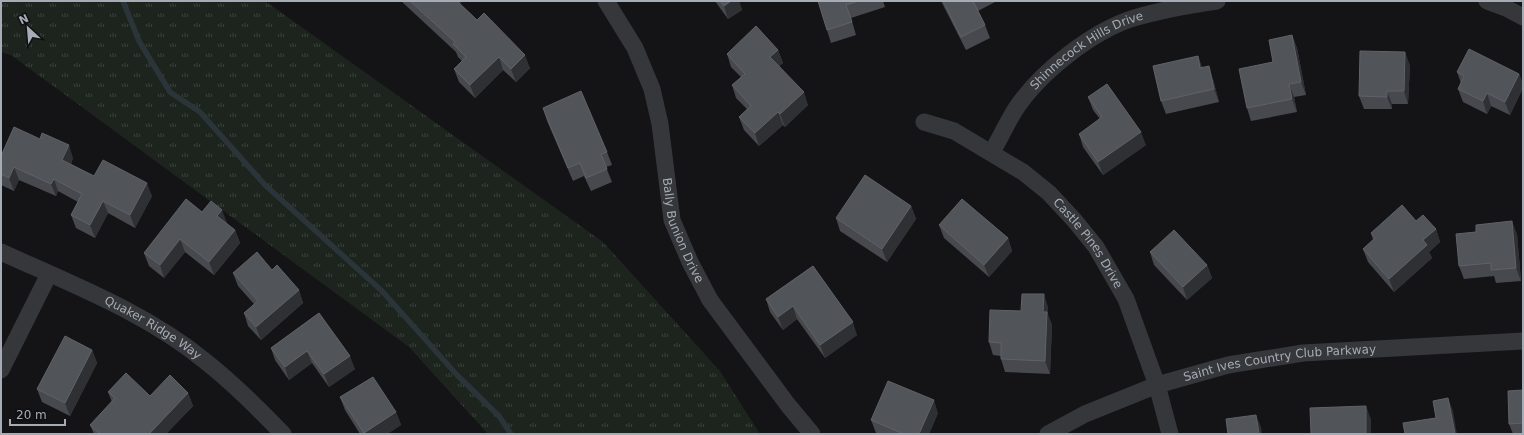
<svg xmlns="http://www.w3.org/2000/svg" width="1524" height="435" font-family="'DejaVu Sans',sans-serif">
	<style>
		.grass { fill: url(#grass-tufts) }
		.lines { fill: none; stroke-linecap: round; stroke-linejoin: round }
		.stream { stroke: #2b3439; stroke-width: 5.5 }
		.minor { stroke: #35373b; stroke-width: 17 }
		.wall { fill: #47494e }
		.shaded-wall { fill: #2e3033 }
		.building { fill: #515459; stroke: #5f6268 }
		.labels { text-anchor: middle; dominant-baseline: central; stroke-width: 3; stroke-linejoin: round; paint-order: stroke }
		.street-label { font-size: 12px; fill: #a6acb6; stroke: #0f0f11 }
	</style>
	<defs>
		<pattern id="grass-tufts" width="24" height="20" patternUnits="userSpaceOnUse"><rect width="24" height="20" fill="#1d241d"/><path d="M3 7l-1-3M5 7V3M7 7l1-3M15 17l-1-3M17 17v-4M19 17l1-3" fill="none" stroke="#3b413c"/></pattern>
	</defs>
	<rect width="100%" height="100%" fill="#141416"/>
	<polygon class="grass" points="1,1 265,1 603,242 720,371 760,434 488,434 409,347 11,55 1,52"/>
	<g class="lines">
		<polyline class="stream" points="123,1 139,41 170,92 200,112 265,185 382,291 457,375 499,416 511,434"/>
		<g class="minor">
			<path id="s1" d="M606 1 635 48 652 89 660 124 672 220 690 262 710 300 788 405 812 434"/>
			<polyline points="1487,1 1506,8 1523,17"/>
			<path id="s2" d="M924 122 954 131 1023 172 1049 193 1075 221 1096 247 1126 299 1157 385 1170 434"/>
			<path id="s3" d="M992 152C1000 138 1007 123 1015 110 1039 73 1092 31 1134 18 1161 10 1189 5 1217 1"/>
			<path id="s4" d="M1 252C71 284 145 312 205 361 233 383 258 408 283 434"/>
			<polyline points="1,370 49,274"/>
			<path id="s5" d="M1048 434 1085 414 1157 385 1228 365 1303 353 1523 341"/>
		</g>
	</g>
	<g class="wall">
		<polygon points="401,1 462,1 460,4 530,68 516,82 503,70 475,98 459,82 454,69 462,61 458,57 456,52"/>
		<polygon points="715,1 739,1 742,10 728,19"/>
		<polygon points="818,1 883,1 885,7 851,18 856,35 831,43"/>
		<polygon points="941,1 997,1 978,11 985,25 990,38 966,50"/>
		<polygon points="1292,35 1297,48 1306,95 1294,97 1297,112 1251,121 1247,108"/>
		<polygon points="778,50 783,63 779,66 808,105 785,127 783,125 759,146 744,130 739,117 747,109 736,98 732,85 741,77 731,67 727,54"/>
		<polygon points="1198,56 1202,67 1213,79 1219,102 1166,114 1161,101"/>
		<polygon points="1410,65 1408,104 1392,104 1392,109 1364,109 1359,96"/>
		<polygon points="1457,72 1519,74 1523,84 1523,88 1510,115 1491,106 1487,114 1463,102 1458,89 1461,83"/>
		<polygon points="1088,97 1146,145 1103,175 1083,147 1079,134 1100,119 1093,110"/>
		<polygon points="543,108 607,152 612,165 606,167 612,182 591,191 584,176 573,181 547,121"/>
		<polygon points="1,156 73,158 71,164 94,176 152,196 135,228 108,213 95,238 76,228 71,215 78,202 58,191 56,196 19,180 14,191 1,185"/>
		<polygon points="911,206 916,219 887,262 840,231 836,218"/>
		<polygon points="202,212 227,223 226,223 235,230 240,243 214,275 185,252 164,278 149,266 144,253"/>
		<polygon points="1416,221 1436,229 1440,242 1429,252 1432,258 1394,292 1368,262 1363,249 1373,240 1371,233"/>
		<polygon points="939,225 1008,238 1012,251 989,277 944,238"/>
		<polygon points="1517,234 1521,281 1496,283 1494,276 1464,279 1459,266"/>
		<polygon points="1150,252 1207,265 1212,278 1187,300 1154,265"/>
		<polygon points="813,266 857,335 825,358 797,319 783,330 770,312 766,299"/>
		<polygon points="272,270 299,290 303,303 261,340 248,326 244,313 254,304 238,286 233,273"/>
		<polygon points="1048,307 1048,315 1052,325 1050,374 1005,372 1001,359 1001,356 993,355 989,342 1021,311"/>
		<polygon points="319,313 355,369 329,387 312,363 289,380 275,360 271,348"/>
		<polygon points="92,350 97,363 70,416 42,402 37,389"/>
		<polygon points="1523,390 1523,434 1513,434 1509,424"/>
		<polygon points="108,392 150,396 188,393 193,406 166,434 94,434 90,425 112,402"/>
		<polygon points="340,397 396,412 401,425 387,434 360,434 345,410"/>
		<polygon points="938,413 929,434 879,434 876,433 871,420"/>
	</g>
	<g class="shaded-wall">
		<polygon points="453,1 462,1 455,8"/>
		<polygon points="731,1 739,1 742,10 728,19 724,6"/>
		<polygon points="1292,35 1297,48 1306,95 1301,82"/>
		<polygon points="778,50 783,63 775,70 770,57"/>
		<polygon points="1405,52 1410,65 1408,104 1404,91"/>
		<polygon points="525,55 530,68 516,82 511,69"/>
		<polygon points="1198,56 1202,69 1200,68"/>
		<polygon points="499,57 503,70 475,98 470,85"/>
		<polygon points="1209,66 1213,79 1219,102 1214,89"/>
		<polygon points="1519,74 1523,84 1523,88 1510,115 1505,102"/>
		<polygon points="1289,84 1294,97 1297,112 1292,99"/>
		<polygon points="1387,91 1392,104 1392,109 1387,97"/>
		<polygon points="804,92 808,105 785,127 780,114"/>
		<polygon points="1487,93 1491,106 1487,114 1483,101"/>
		<polygon points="778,112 783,125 759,146 755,133"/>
		<polygon points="1141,132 1146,145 1103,175 1098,162"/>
		<polygon points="69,145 73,158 67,173 62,160"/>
		<polygon points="14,167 19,180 14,191 9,178"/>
		<polygon points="54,179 58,191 56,196 51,184"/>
		<polygon points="147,183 152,196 135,228 130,215"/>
		<polygon points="103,201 108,213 95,238 90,225"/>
		<polygon points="911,206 916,219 887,262 882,249"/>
		<polygon points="222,210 227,223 222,229 217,216"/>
		<polygon points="1512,221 1517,234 1521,281 1516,268"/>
		<polygon points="1436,229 1440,242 1429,252 1432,258 1394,292 1389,279 1423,240"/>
		<polygon points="235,230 240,243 214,275 209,262"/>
		<polygon points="1008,238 1012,251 989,277 984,265"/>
		<polygon points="180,239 185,252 164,278 160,265"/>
		<polygon points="1207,265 1212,278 1187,300 1183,287"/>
		<polygon points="299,290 303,303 261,340 256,327"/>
		<polygon points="1044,294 1048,307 1048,315 1052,325 1050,374 1045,361 1043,312"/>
		<polygon points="793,306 797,319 783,330 778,317"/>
		<polygon points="853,322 857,335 825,358 820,345"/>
		<polygon points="92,350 97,363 70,416 65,403"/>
		<polygon points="307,351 312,363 289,380 285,367"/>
		<polygon points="350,356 355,369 329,387 324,374"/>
		<polygon points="188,393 193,406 166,434 149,434"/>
		<polygon points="1448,398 1453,411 1457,434 1455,434"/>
		<polygon points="934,400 938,413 929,434 919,434"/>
		<polygon points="1366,406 1371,419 1371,434 1366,434"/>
		<polygon points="396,412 401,425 387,434 364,434 364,433"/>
		<polygon points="1256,415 1261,427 1262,434 1259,434"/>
	</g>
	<g class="building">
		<polygon points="410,1 457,1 477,20 484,13 525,55 511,69 499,57 470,85 454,69 466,57 453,44 455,42"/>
		<polygon points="720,1 731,1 724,6"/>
		<polygon points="818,1 858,1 846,5 852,22 827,30"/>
		<polygon points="943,1 973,1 985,25 961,37"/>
		<polygon points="756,26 778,50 770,57 804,92 780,114 778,112 755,133 739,117 751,106 732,85 745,74 727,54"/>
		<polygon points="1292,35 1301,82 1289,84 1292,99 1247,108 1239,69 1273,62 1269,40"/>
		<polygon points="1469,49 1519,74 1505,102 1487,93 1483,101 1458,89 1464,76 1457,72"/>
		<polygon points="1360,51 1405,52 1404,91 1387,91 1387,97 1359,96"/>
		<polygon points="1198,56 1200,68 1209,66 1214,89 1161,101 1153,66"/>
		<polygon points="1107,84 1141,132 1098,162 1079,134 1102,117 1088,97"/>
		<polygon points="581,91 607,152 601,154 607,169 586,178 580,163 568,168 543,108"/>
		<polygon points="14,127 40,139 42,133 69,145 62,160 94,176 103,160 147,183 130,215 103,201 90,225 71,215 82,194 54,179 51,184 14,167 9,178 1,174 1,156"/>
		<polygon points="865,175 911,206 882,249 836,218"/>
		<polygon points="186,199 202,212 211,201 222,210 217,216 235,230 209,262 180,239 160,265 144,253"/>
		<polygon points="962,199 1008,238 984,265 939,225"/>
		<polygon points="1402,205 1416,221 1423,215 1436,229 1423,240 1427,245 1389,279 1363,249 1375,238 1371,233"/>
		<polygon points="1512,221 1516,268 1491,270 1491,263 1459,266 1456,234 1476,232 1476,225"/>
		<polygon points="1174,230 1207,265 1183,287 1150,252"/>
		<polygon points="257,252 272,270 277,265 299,290 256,327 244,313 258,301 233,273"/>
		<polygon points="813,266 853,322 820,345 793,306 778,317 766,299"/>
		<polygon points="1022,294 1044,294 1043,312 1047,312 1045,361 1001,359 1001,343 989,342 990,310 1021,311"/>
		<polygon points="319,313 350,356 324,374 307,351 285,367 271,348"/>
		<polygon points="65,336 92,350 65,403 37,389"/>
		<polygon points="126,373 150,396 170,375 188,393 149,434 100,434 90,425 115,398 108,392"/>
		<polygon points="373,377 396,412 364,433 340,397"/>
		<polygon points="888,381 934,400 919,434 904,434 871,420"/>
		<polygon points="1523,390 1523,423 1509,424 1508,391"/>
		<polygon points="1448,398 1455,434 1405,434 1403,423 1436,418 1433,401"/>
		<polygon points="1366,406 1366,434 1311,434 1310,408"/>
		<polygon points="1256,415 1259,434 1228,434 1226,419"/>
	</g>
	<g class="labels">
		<g class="street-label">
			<text stroke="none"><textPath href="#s3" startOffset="143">Shinnecock Hills Drive</textPath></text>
			<text stroke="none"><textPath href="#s1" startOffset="245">Bally Bunion Drive</textPath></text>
			<text stroke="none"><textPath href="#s2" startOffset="209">Castle Pines Drive</textPath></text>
			<text stroke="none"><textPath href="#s4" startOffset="170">Quaker Ridge Way</textPath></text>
			<text stroke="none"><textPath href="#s5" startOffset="245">Saint Ives Country Club Parkway</textPath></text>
		</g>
	</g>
	<rect width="1524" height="435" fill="none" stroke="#a6acb6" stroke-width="4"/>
	<g transform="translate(28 28) rotate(334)" stroke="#0f0f11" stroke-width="3" paint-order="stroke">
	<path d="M0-3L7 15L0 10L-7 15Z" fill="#a6acb6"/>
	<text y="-6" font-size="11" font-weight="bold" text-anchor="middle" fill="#a6acb6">N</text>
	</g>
	<path d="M10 419v6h55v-6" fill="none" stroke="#a6acb6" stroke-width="2"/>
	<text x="16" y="419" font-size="12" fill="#a6acb6" stroke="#0f0f11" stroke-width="3" paint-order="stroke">20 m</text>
</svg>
